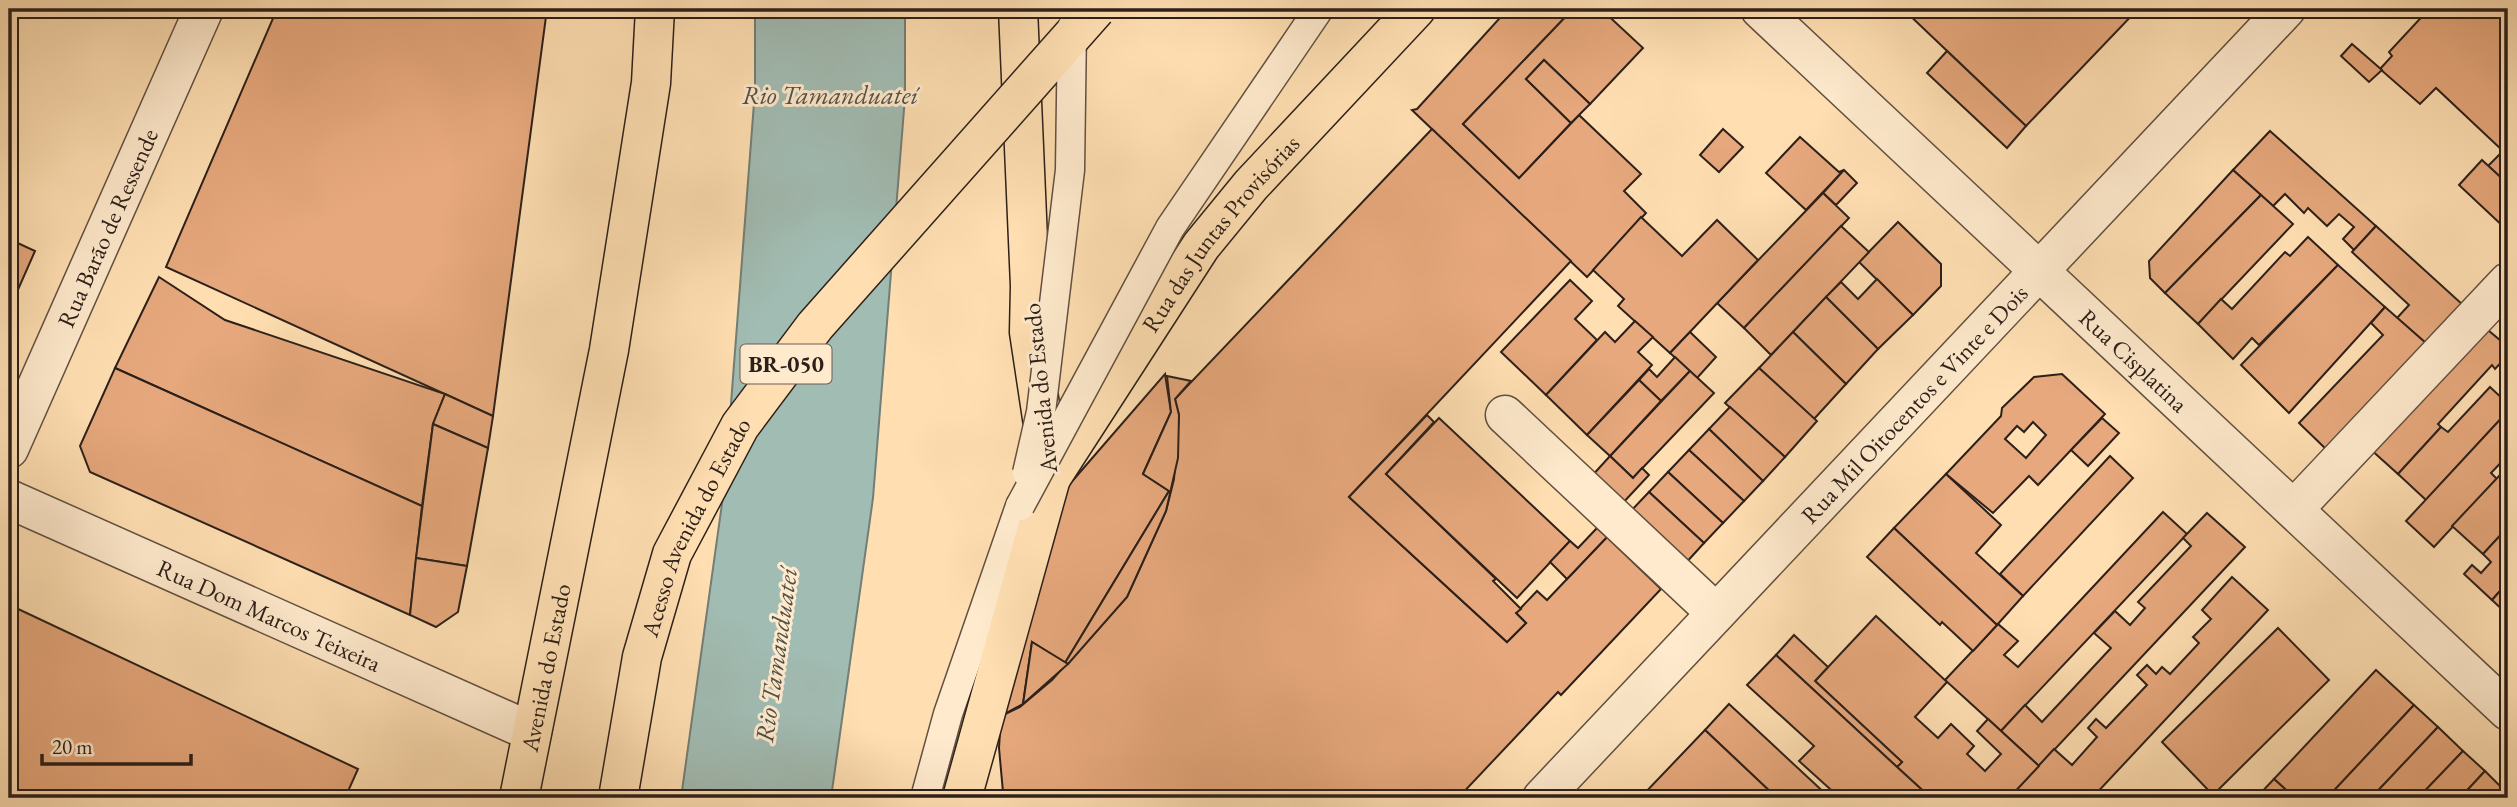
<svg xmlns="http://www.w3.org/2000/svg" width="2517" height="807" font-family="'EB Garamond',serif">
	<style>
		.water { fill: #a1bcb3; stroke: #727e76; stroke-width: 2 }
		.building { fill: #e6a87c; stroke: #2c201a; stroke-width: 2; fill-rule: evenodd }
		.lines { fill: none; stroke-linecap: round; stroke-linejoin: round }
		.service-casing { stroke: #615040; stroke-width: 31 }
		.minor-casing { stroke: #615040; stroke-width: 41 }
		.trunk-casing { stroke: #2c201a; stroke-width: 41 }
		.service { stroke: #ffeacd; stroke-width: 28 }
		.minor { stroke: #ffeacd; stroke-width: 38 }
		.trunk { stroke: #ffdfb2; stroke-width: 38 }
		.service-bridge-casing { stroke: #615040; stroke-width: 31; stroke-linecap: butt }
		.trunk-bridge-casing { stroke: #2c201a; stroke-width: 41; stroke-linecap: butt }
		.service-bridge { stroke: #ffeacd; stroke-width: 28 }
		.trunk-bridge { stroke: #ffdfb2; stroke-width: 38 }
		.labels { text-anchor: middle; dominant-baseline: central; stroke-width: 6; stroke-linejoin: round; paint-order: stroke }
		.shield { fill: #ffeacd; stroke: #6b5d50; stroke-width: 2 }
		.shield-label { font-size: 23px; font-weight: bold; fill: #2c201a }
		.street-label { font-size: 24px; fill: #2c201a; stroke: #ffeacd }
		.water-label { font-size: 26px; font-style: italic; fill: #4f4f48; stroke: #ffeacd }
	</style>
	<rect width="100%" height="100%" fill="#ffdfb2"/>
	<filter id="stains"><feTurbulence type="fractalNoise" baseFrequency=".00286" numOctaves="4"/><feColorMatrix values="0 0 0 0 .2 0 0 0 0 .09 0 0 0 0 .02 0 0 0 .5 -.17"/></filter>
	<radialGradient id="worn" r=".72"><stop offset=".6" stop-color="#630" stop-opacity="0"/><stop offset="1" stop-color="#630" stop-opacity=".3"/></radialGradient>
	<polygon class="water" points="755,9 905,9 905,97 873,498 831,798 681,798 725,482 755,90"/>
	<g class="building">
		<polygon points="277,9 547,9 493,416 166,267"/>
		<polygon points="1508,9 1573,9 1463,124 1519,178 1579,115 1641,174 1624,191 1646,213 1587,277 1412,110 1417,109"/>
		<polygon points="1573,9 1601,9 1643,48 1590,104 1544,60 1526,79 1571,123 1519,178 1463,124"/>
		<polygon points="1903,9 2138,9 2026,126"/>
		<polygon points="2429,9 2489,9 2508,26 2508,184 2488,166 2503,151 2436,88 2420,104 2380,69 2392,56 2389,52"/>
		<polygon points="2352,44 2382,70 2369,82 2341,56"/>
		<polygon points="1947,51 2026,126 2007,148 1927,73"/>
		<polygon points="1544,60 1590,104 1571,123 1526,79"/>
		<polygon points="1432,129 1571,261 1349,497 1507,642 1526,623 1516,613 1537,591 1547,600 1607,537 1661,589 1561,695 1558,692 1458,798 1009,798 1003,792 999,748 1001,716 1020,707 1052,680 1127,597 1166,511 1174,479 1179,415 1175,399"/>
		<polygon points="1723,129 1743,147 1719,172 1700,155"/>
		<polygon points="2270,131 2376,226 2354,250 2343,239 2354,227 2339,214 2327,226 2308,208 2304,213 2285,194 2273,206 2233,170"/>
		<polygon points="1800,137 1839,172 1844,170 1806,210 1766,173"/>
		<polygon points="2482,160 2508,184 2507,230 2459,185"/>
		<polygon points="1844,170 1857,183 1836,205 1823,193"/>
		<polygon points="2233,170 2261,195 2165,293 2150,278 2149,261"/>
		<polygon points="1823,193 1849,218 1744,328 1717,303"/>
		<polygon points="2261,195 2293,224 2198,324 2165,293"/>
		<polygon points="1641,217 1682,256 1717,220 1758,260 1670,353 1618,306 1624,299 1593,270"/>
		<polygon points="1898,222 1941,264 1941,286 1913,315 1859,262"/>
		<polygon points="1841,226 1869,252 1771,355 1744,328"/>
		<polygon points="2376,226 2463,305 2427,344 2397,318 2409,305 2352,252"/>
		<polygon points="2308,237 2338,265 2259,345 2252,338 2233,359 2198,324 2221,299 2232,309 2285,252 2290,256"/>
		<polygon points="9,239 35,251 9,310"/>
		<polygon points="2338,265 2385,307 2289,413 2241,365"/>
		<polygon points="159,277 225,320 445,394 433,424 422,506 115,368"/>
		<polygon points="1877,279 1913,315 1878,349 1826,297 1841,282 1858,299"/>
		<polygon points="1570,280 1592,301 1575,319 1597,340 1546,395 1501,352"/>
		<polygon points="1826,297 1878,349 1846,384 1793,332"/>
		<polygon points="2385,307 2427,344 2328,451 2299,423 2383,335 2371,323"/>
		<polygon points="1635,321 1653,337 1638,352 1652,365 1587,435 1546,395 1605,332 1615,342"/>
		<polygon points="2483,326 2500,340 2508,331 2508,355 2495,369 2492,365 2438,424 2441,427 2398,474 2369,448"/>
		<polygon points="1690,332 1716,357 1697,378 1670,353"/>
		<polygon points="1793,332 1846,384 1814,419 1759,368"/>
		<polygon points="1675,357 1690,371 1661,401 1639,380 1649,369 1657,377"/>
		<polygon points="115,368 422,506 410,615 90,472 80,446"/>
		<polygon points="1759,368 1817,421 1785,457 1725,403"/>
		<polygon points="1690,371 1714,393 1633,478 1610,456"/>
		<polygon points="1165,374 1171,412 1143,474 1169,491 1065,663 1032,642 1023,704 1001,716 1055,501"/>
		<path d="M2062 374 2105 414 2038 485 2029 476 1993 513 1946 474 2001 416 2002 408 2034 377ZM2033 422 2046 435 2026 458 2005 439 2017 426 2024 432Z"/>
		<polygon points="1167,376 1191,381 1175,399 1179,415 1178,458 1166,511 1127,597 1068,664 1065,663 1169,491 1143,474 1171,412"/>
		<polygon points="1639,380 1661,401 1610,456 1587,435"/>
		<polygon points="2490,387 2506,402 2508,399 2508,411 2426,500 2398,474 2441,427 2448,432"/>
		<polygon points="445,394 493,416 488,448 433,424"/>
		<polygon points="1730,407 1785,457 1763,481 1709,429"/>
		<polygon points="2508,411 2508,455 2491,473 2497,479 2434,547 2406,521"/>
		<polygon points="1427,415 1434,422 1386,474 1496,579 1493,581 1521,609 1516,613 1526,623 1507,642 1349,497"/>
		<polygon points="1439,418 1570,541 1517,598 1386,474"/>
		<polygon points="2102,418 2119,433 2088,466 2071,450"/>
		<polygon points="433,424 488,448 467,566 416,558"/>
		<polygon points="1709,429 1763,481 1744,501 1689,450"/>
		<polygon points="1689,450 1744,501 1723,523 1668,472"/>
		<polygon points="1610,456 1633,478 1642,468 1649,475 1620,506 1590,478"/>
		<polygon points="2110,456 2133,478 2023,596 2000,574"/>
		<polygon points="1668,472 1723,523 1704,543 1649,492"/>
		<polygon points="1946,474 2001,525 1976,553 2023,596 1997,625 1894,528"/>
		<polygon points="2499,476 2504,481 2508,476 2508,527 2483,554 2452,526"/>
		<polygon points="1649,492 1704,543 1684,565 1628,514"/>
		<polygon points="2163,512 2187,534 2001,731 1945,680 1998,624 2018,641 2004,655 2018,667"/>
		<polygon points="2207,513 2245,547 2039,766 2001,731 2025,705 2042,722 2111,648 2094,633 2115,611 2130,625 2145,608 2138,602 2191,546 2183,538"/>
		<polygon points="2508,527 2508,582 2492,600 2464,574 2472,565 2481,573 2491,562 2483,554"/>
		<polygon points="1597,528 1607,537 1567,579 1550,562 1570,541 1578,548"/>
		<polygon points="1894,528 1997,625 1973,651 1942,622 1940,625 1867,557"/>
		<polygon points="416,558 467,566 458,612 436,627 410,615"/>
		<polygon points="2232,577 2268,610 2092,798 2009,798 2054,749 2072,765 2097,737 2088,728 2096,719 2106,728 2147,685 2137,675 2147,665 2156,674 2162,667 2170,674 2199,643 2193,637 2211,619 2202,610"/>
		<polygon points="2508,582 2508,613 2507,614 2492,600"/>
		<polygon points="16,608 358,769 345,798 9,798 9,625"/>
		<polygon points="1876,616 1947,682 1915,717 1938,738 1951,724 1974,746 1967,754 1985,771 2001,754 1977,731 1988,719 2039,766 2009,798 1931,798 1897,767 1902,762 1815,681"/>
		<polygon points="2278,628 2329,680 2213,795 2162,742"/>
		<polygon points="1794,635 1828,667 1815,681 1902,762 1897,767 1776,655"/>
		<polygon points="1032,642 1068,664 1023,704"/>
		<polygon points="1776,655 1897,767 1931,798 1840,798 1799,761 1814,746 1747,685"/>
		<polygon points="2376,670 2414,705 2327,798 2295,798 2274,779"/>
		<polygon points="1729,704 1830,798 1777,798 1705,730"/>
		<polygon points="2414,705 2438,727 2371,798 2327,798"/>
		<polygon points="2438,727 2463,751 2418,798 2406,795 2403,798 2371,798"/>
		<polygon points="1705,730 1777,798 1640,798"/>
		<polygon points="2463,751 2485,771 2460,798 2418,798"/>
		<polygon points="2485,771 2508,794 2504,798 2460,798"/>
		<polygon points="2274,779 2295,798 2256,798"/>
	</g>
	<g class="lines">
		<g class="service-casing">
			<polyline id="service" points="925,798 948,714 1020,506"/>
		</g>
		<g class="minor-casing">
			<g id="minor">
				<path id="s1" d="M1760 9 2508 711"/>
				<polyline points="1505,415 1716,613"/>
				<path id="s2" d="M9 449 204 9"/>
				<path id="s3" d="M9 499 532 732"/>
				<polyline points="2295,508 2508,282"/>
				<path id="s4" d="M1542 798 2286 9"/>
			</g>
		</g>
		<g class="trunk-casing">
			<g id="trunk">
				<path id="s5" d="M1051 478 1201 246 1251 185 1416 9"/>
				<path id="s6" d="M519 798 609 350 651 83 655 9"/>
				<polyline points="962,798 1051,478 1029,332 1030,286 1018,9"/>
			</g>
		</g>
		<use href="#service" class="service"/>
		<use href="#minor" class="minor"/>
		<use href="#trunk" class="trunk"/>
		<g class="service-bridge-casing">
			<g id="service-bridge">
				<polyline points="1027,473 1041,412 1070,170 1072,27"/>
				<polyline points="1020,506 1170,228 1319,9"/>
			</g>
		</g>
		<g class="trunk-bridge-casing">
			<g id="trunk-bridge">
				<path id="s7" d="M618 798 642 657 672 554 740 426 815 326 1096 9"/>
			</g>
		</g>
		<use href="#service-bridge" class="service-bridge"/>
		<use href="#trunk-bridge" class="trunk-bridge"/>
	</g>
	<g class="labels">
		<rect class="shield" x="740.5" y="344.5" width="91" height="39" rx="5"/>
		<g class="shield-label">
			<text x="786" y="364">BR-050</text>
		</g>
		<g class="street-label">
			<text stroke="none"><textPath href="#s2" startOffset="242">Rua Barão de Ressende</textPath></text>
			<text stroke="none"><textPath href="#s5" startOffset="298">Rua das Juntas Provisórias</textPath></text>
			<text stroke="none"><textPath href="#s1" startOffset="513">Rua Cisplatina</textPath></text>
			<text transform="translate(1040 388) rotate(-96)">Avenida do Estado</text>
			<text stroke="none"><textPath href="#s4" startOffset="542">Rua Mil Oitocentos e Vinte e Dois</textPath></text>
			<text stroke="none"><textPath href="#s7" startOffset="284">Acesso Avenida do Estado</textPath></text>
			<text stroke="none"><textPath href="#s3" startOffset="285">Rua Dom Marcos Teixeira</textPath></text>
			<text stroke="none"><textPath href="#s6" startOffset="133">Avenida do Estado</textPath></text>
		</g>
		<g class="water-label">
			<text x="830" y="95">Rio Tamanduateí</text>
			<text transform="translate(776 655) rotate(-82)">Rio Tamanduateí</text>
		</g>
	</g>
	<rect width="2517" height="807" fill="none" stroke="#ffdfb2" stroke-width="35"/>
	<rect x="10" y="10" width="2496" height="786" fill="none" stroke="#2c201a" stroke-width="3.5"/>
	<rect x="18" y="18" width="2482" height="772" fill="none" stroke="#2c201a" stroke-width="2"/>
	<path d="M42 754v10h149v-10" fill="none" stroke="#2c201a" stroke-width="3.5"/>
	<text x="52" y="754" font-size="21" fill="#2c201a" stroke="#ffeacd" stroke-width="5" paint-order="stroke">20 m</text>
	<rect width="100%" height="100%" filter="url(#stains)"/>
	<rect width="100%" height="100%" fill="url(#worn)"/>
</svg>
